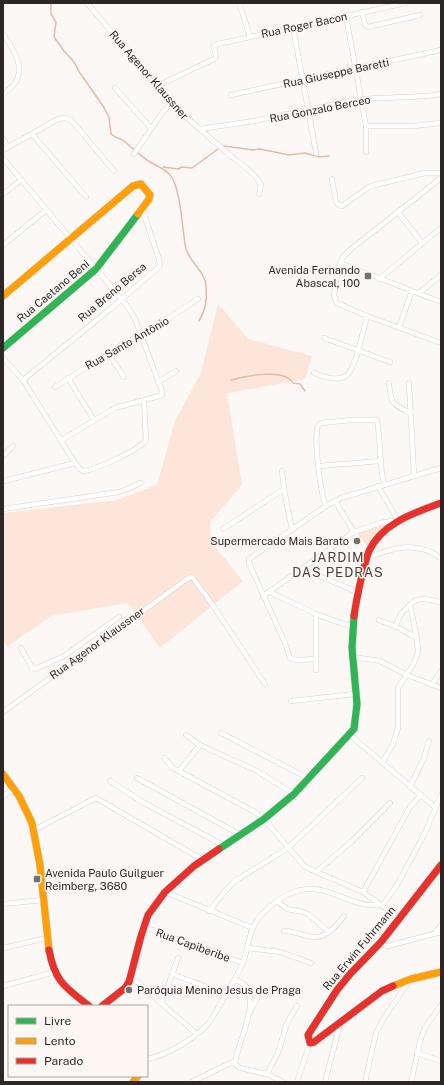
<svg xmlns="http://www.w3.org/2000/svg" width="444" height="1085" font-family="'Public Sans',sans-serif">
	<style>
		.green { fill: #fde5da }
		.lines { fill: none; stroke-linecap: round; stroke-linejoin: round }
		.stream { stroke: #e5baa8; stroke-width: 1.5 }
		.street-casing { stroke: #d7d3d1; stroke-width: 5.5 }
		.fast-casing { stroke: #d7d3d1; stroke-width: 8 }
		.slow-casing { stroke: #d7d3d1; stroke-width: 8 }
		.jam-casing { stroke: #d7d3d1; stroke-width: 8 }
		.street { stroke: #fefefe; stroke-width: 4.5 }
		.fast { stroke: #30b455; stroke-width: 7 }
		.slow { stroke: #ff9f0a; stroke-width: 7 }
		.jam { stroke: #e5322d; stroke-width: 7 }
		.poi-dot { fill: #75716f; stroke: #fdf7f4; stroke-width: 1.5 }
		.labels { text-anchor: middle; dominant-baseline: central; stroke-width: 3; stroke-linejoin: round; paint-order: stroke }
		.street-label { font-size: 11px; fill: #2d2827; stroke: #fdf7f4 }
		.poi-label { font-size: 11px; fill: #2d2827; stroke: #fdf7f4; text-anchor: end }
		.quarter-label { font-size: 13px; letter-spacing: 1px; fill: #4a413d; stroke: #fdf7f4 }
	</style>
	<rect width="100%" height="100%" fill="#fbf8f6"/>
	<g class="green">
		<polygon points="218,304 248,339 312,356 305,379 227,393 242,485 210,522 211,542 243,581 160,648 128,603 51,616 8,646 3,643 3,513 117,500 157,485 175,421 201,373"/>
		<polygon points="395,520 368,547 356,532"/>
	</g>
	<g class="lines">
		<g class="stream">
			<path d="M51 3V14L56 22 54 37 64 51 74 62 80 73 103 106 109 117 111 134C116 138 120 138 124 141 133 148 140 156 150 162 158 167 164 168 170 175 181 187 182 231 186 249 190 263 205 271 206 286 207 300 206 309 199 321"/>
			<polyline points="224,146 253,150 260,149 289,155 305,153 319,157 329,156"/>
			<polyline points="163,167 178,169 182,167 192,168 218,149"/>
			<path d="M231 380C245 376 285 368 293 383L300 384 305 391"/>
		</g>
		<g class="street-casing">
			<g id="street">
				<path d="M87 3 172 103C191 123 212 139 232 157 242 165 256 174 261 185L259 194"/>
				<polyline points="239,3 250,36"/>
				<polyline points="362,12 365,25 368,27 420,15"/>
				<polyline points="346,16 366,126 366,152"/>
				<polyline points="293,27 316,153"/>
				<path d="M3 34C18 55 30 77 3 94"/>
				<polyline points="157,86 214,59 216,57 214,46 218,44 406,3"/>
				<polyline points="115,88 151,128"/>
				<polyline points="231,95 441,50"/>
				<polyline points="366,126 413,126 441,123"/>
				<path d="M200 129 254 121 354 100C383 96 412 99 441 94"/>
				<polyline points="32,134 86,197"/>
				<polyline points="3,139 8,147"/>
				<polyline points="3,150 58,119 65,118 71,120 114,171"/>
				<polyline points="134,154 162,113 172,103"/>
				<polyline points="3,158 128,307 135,319 162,391 162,395 159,396 115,408 62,440"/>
				<polyline points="441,178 350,250 343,257 338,268 334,296 337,303 367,316 441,343"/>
				<polyline points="332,179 336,202 339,205 342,206 369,187 375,185 425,173 441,173"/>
				<polyline points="3,194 21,180"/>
				<polyline points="398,212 422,243"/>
				<polyline points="3,245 46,210"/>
				<polyline points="340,263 441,302"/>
				<polyline points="379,279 441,228"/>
				<polyline points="419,293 441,275"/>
				<polyline points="399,327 412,291"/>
				<polyline points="324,338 390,362"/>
				<polyline points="108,353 124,377"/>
				<polyline points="3,358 23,380 114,306 158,268 160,265 159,259 142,209"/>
				<path d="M314 373C324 377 338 382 347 375 356 368 364 327 367 316"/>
				<polyline points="68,378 94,420"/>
				<path d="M23 380 75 463 79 468 83 471C96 470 136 451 146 441L144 401"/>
				<polyline points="158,382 176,371"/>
				<path d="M389 383C391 404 391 403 410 413"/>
				<polyline points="409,383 414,475"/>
				<polyline points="55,387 130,340 149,331 198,299"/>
				<polyline points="3,456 13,446"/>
				<polyline points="319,466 381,461"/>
				<polyline points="282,471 284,489"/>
				<polyline points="4,481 75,463"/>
				<polyline points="378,486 397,519"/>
				<polyline points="335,501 354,532"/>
				<path d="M326 506C320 492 315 446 317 431 317 427 318 425 321 423L351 420H377C381 441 379 463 384 484"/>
				<polyline points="3,509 119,492 130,488 140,483"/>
				<polyline points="223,529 284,489 292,530"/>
				<path d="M367 558C392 548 416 540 441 558"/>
				<polyline points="303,569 357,592"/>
				<path d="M270 592C297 605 323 619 352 626"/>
				<polyline points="263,596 354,532 380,523 399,520"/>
				<polyline points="316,614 316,670"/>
				<polyline points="379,620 399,628 417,638"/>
				<polyline points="395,627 401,614 410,605"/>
				<polyline points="21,648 32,668 35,669 64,656 119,617"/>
				<polyline points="352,657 380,661 407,675 441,688"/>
				<polyline points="316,659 296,660 290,658 285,643 249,563 249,559 326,506 341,498 441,468"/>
				<polyline points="432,685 441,671"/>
				<polyline points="291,701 355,694"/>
				<polyline points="3,712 190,577 192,577 212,604 265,684"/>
				<polyline points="221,733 308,778"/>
				<polyline points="186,735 200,745 257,771 294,794"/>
				<polyline points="350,735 436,808"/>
				<polyline points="164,758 173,768 253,811 264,819 305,867 363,892 399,918"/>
				<path d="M382 763 393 744 398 728V688L414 663 418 652 417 638 410 605C418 595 429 600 441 602"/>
				<polyline points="179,771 200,745"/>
				<polyline points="137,778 241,835"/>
				<polyline points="110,781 144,803 225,846"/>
				<polyline points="410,787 424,758 429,741"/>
				<polyline points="3,796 15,789"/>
				<polyline points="34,830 96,798 203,860"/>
				<polyline points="317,871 351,842 390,803"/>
				<polyline points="165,892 253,928"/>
				<polyline points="363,892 410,807 421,795"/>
				<polyline points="277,901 287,909 303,912 308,914 329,932"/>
				<polyline points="3,904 43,900"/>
				<polyline points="382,906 397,885 424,835 441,795"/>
				<polyline points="209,911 226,890 235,881 288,848 362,778"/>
				<polyline points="144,927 243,963"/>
				<path d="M284 931C296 931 303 936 314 937 326 938 338 924 344 916"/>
				<polyline points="435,933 441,925"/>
				<polyline points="381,942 384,945 388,946 441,932"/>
				<polyline points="3,948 47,938"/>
				<polyline points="248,948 280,952 311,963"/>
				<polyline points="172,974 226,994"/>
				<polyline points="131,977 197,1034"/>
				<path d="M235 980C269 989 236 1043 235 1064L240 1068 267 1074 283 1082"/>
				<polyline points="3,986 55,972"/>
				<polyline points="162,1003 178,958"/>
				<polyline points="250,1012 261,991"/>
				<polyline points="417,1053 441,1061"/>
				<path d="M147 1059C165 1056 192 1040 205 1027 213 1019 219 1006 225 996 231 986 237 976 242 965 247 953 248 941 252 930 258 913 281 896 297 891 329 882 349 908 379 905"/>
				<polyline points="267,1074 278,1053 287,1023 297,1006"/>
				<polyline points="193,1081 235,1061"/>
				<polyline points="297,1082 310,1043"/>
				<polyline points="325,1082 340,1024"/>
				<polyline points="365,1082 376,1033 385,1016 410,980"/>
				<polyline points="411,1082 421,1038 425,1028 441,1005"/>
			</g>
		</g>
		<g class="fast-casing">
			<g id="fast">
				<polyline points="3,348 96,269 138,214"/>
				<polyline points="219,849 264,819 294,794 354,729 357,704 352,648 354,616"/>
			</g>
		</g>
		<g class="slow-casing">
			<g id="slow">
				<polyline points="3,296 133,186 141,184 150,195 149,199 138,214"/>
				<polyline points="3,774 19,796 32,823 40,865 49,950"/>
				<polyline points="393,986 411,979 441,972"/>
				<polyline points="133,1082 138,1076"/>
			</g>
		</g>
		<g class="jam-casing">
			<g id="jam">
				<path d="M354 616C356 602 359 588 362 575 364 567 366 559 369 551 382 523 414 513 441 503"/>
				<path d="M49 950C55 982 65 987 89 1006"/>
				<polyline points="393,986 382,991 314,1042 310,1043 308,1035 337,990 351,973 381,942 441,865"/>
				<polyline points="102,1006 125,988 129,982 141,936 148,915 165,892 194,866 219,849"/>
			</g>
		</g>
		<use href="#street" class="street"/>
		<use href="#fast" class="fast"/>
		<use href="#slow" class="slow"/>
		<use href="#jam" class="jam"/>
	</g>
	<g class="poi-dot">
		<rect x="364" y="272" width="8" height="8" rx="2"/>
		<circle cx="357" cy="541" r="4"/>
		<rect x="33" y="875" width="8" height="8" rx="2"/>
		<circle cx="129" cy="990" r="4"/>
	</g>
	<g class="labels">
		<g class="street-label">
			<text transform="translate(304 25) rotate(-12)">Rua Roger Bacon</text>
			<text transform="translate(336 73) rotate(-12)">Rua Giuseppe Baretti</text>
			<text transform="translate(149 75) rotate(49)">Rua Agenor Klaussner</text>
			<text transform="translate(320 109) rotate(-11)">Rua Gonzalo Berceo</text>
			<text transform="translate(53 291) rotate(-40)">Rua Caetano Beni</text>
			<text transform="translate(112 292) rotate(-40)">Rua Breno Bersa</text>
			<text transform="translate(127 343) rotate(-30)">Rua Santo Antônio</text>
			<text transform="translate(97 643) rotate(-36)">Rua Agenor Klaussner</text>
			<text transform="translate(193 945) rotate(20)">Rua Capiberibe</text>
			<text transform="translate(359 948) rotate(-50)">Rua Erwin Fuhrmann</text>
		</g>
		<g class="poi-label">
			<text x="360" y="270">Avenida Fernando<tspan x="360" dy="13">Abascal, 100</tspan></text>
			<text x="349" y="541">Supermercado Mais Barato</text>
			<text x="45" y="873" text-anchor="start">Avenida Paulo Guilguer<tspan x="45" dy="13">Reimberg, 3680</tspan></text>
			<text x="137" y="990" text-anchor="start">Paróquia Menino Jesus de Praga</text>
		</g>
		<g class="quarter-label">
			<text x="338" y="557">JARDIM<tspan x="338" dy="15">DAS PEDRAS</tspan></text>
		</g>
	</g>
	<rect width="444" height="1085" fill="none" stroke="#2d2827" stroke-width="8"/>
	<rect x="8" y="1005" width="140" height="72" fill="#fdf7f4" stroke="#aaa4a2"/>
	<rect x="16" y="1018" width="20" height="6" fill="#30b455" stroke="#aaa4a2"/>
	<text x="44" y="1025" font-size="12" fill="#2d2827">Livre</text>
	<rect x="16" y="1038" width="20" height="6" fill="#ff9f0a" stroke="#aaa4a2"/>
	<text x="44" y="1045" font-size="12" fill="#2d2827">Lento</text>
	<rect x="16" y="1058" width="20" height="6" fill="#e5322d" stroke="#aaa4a2"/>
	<text x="44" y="1065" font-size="12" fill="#2d2827">Parado</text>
</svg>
